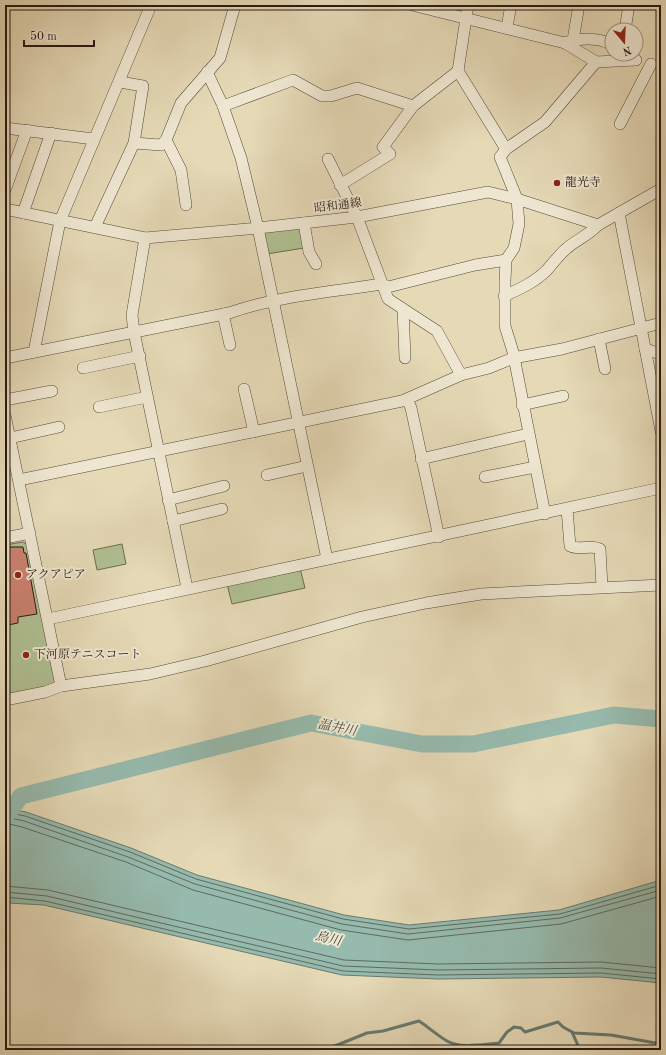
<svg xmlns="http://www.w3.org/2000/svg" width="666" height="1055" font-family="'Old Standard TT','Noto Serif JP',serif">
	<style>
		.green { fill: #b0c092; stroke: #6b6d52 }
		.water { fill: #96baad; stroke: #697a6f }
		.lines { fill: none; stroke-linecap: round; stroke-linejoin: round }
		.shore { stroke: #5e6a60; stroke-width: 1 }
		.stream { stroke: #697a6f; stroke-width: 3 }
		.river { stroke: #96baad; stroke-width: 17 }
		.building { fill: #cb816e; stroke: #261a13 }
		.minor-casing { stroke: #564a3c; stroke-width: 12 }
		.minor { stroke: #eee6d0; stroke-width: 11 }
		.poi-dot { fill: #8f2418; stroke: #eee6d0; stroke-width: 1.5 }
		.labels { text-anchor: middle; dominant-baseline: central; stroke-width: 4; stroke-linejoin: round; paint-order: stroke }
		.poi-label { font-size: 12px; fill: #261a13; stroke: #eee6d0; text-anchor: start }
		.street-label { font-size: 12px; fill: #261a13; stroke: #eee6d0 }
		.water-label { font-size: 13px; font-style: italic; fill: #484a41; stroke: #eee6d0 }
	</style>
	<rect width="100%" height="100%" fill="#e5d9b6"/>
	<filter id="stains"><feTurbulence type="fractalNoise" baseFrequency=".005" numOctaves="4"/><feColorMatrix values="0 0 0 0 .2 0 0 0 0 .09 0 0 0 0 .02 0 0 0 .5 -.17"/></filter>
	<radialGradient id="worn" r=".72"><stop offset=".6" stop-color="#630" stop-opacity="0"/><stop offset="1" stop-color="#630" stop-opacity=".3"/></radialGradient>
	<g class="green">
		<polygon points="300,228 304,248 267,254 263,231"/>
		<path d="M23 542 28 545 56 681C45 693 20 693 5 695V545Z"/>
		<polygon points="122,544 126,564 97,570 93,550"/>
		<polygon points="300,568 305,588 232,604 227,584"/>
	</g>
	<polygon class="water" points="5,808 26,812 131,848 197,875 344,915 409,925 559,910 661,880 661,983 601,977 438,979 342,975 44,905 8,903 5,900"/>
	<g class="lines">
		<g class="shore">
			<polyline points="5,812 25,816 130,852 196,879 343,919 409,929 560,914 661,885"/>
			<polyline points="5,817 24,821 128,857 195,884 342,924 408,934 560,918 661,890"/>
			<polyline points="5,823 22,827 126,862 193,890 341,930 408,940 561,924 661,896"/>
			<polyline points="5,886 48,890 344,960 438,964 601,962 661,968"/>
			<polyline points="5,892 47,896 343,966 438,970 601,968 661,974"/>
			<polyline points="5,897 45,901 343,971 438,975 601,973 661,979"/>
		</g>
		<g class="stream">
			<polyline points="572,1032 580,1050"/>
			<path d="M325 1050 367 1033 383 1031 419 1021C428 1027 437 1035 447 1041 461 1049 484 1044 499 1043L507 1032 514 1027 521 1028 525 1032 558 1022 563 1027 574 1033 611 1035 661 1044"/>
		</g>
		<polyline class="river" points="5,817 21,796 311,723 422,744 473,744 614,715 661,719"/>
	</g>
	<polygon class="building" points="11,547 23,547 24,553 26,553 37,614 18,617 18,623 8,625 7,623 5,624 5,548"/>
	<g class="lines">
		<g class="minor-casing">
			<g id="minor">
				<path d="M412 5 565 43C579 38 599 37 612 45"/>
				<polyline points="468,5 458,71 506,149 500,157 517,199 519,224 514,248 506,260 505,281 505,326 513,352 545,514"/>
				<polyline points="507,27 511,5"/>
				<polyline points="625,30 629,5"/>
				<polyline points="573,40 579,5"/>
				<polyline points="565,43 596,62 636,60"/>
				<polyline points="207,72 223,106 241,158 258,228 327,559"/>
				<polyline points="223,106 293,80 322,96 331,96 357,88 413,106"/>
				<polyline points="620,124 651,64"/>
				<polyline points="5,128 94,139"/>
				<polyline points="166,140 181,170 186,205"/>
				<polyline points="134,143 161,145 166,140 181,103 220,58 235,5"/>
				<polyline points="506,149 545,122 596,62"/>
				<polyline points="328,159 357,217 388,299 437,331 461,375"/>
				<polyline points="340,185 390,154 383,147 413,106 458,71"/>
				<polyline points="5,190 27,130"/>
				<polyline points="5,209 145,238 258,228 357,217 488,192 517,199 598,225 661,189"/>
				<polyline points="23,213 51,133"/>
				<polyline points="619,213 661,431"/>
				<polyline points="304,223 309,252 316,264"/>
				<polyline points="95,227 134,143 143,86 120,82"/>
				<polyline points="145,238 132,315 134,332 187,588"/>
				<path d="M504 296C520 289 535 282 547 270 553 263 559 255 566 249 576 240 589 235 598 225"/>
				<polyline points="403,309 405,358"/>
				<polyline points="223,314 230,345"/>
				<polyline points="599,339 605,369"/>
				<polyline points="645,349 661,354"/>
				<polyline points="34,352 60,221 151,5"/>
				<path d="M5 358 229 313C277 296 331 292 382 284L388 287 475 265 506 260"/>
				<polyline points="83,368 140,356"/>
				<polyline points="244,389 254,432"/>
				<polyline points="407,399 411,408 439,537"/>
				<polyline points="5,400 52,391"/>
				<polyline points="522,405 563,396"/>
				<polyline points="99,407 147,397"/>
				<polyline points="5,415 61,686"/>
				<polyline points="10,438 59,427"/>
				<polyline points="421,459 528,434"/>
				<polyline points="267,475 307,466"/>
				<polyline points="485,477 535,467"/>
				<polyline points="19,480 402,401 461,375 489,368 513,358 562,349 661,323"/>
				<polyline points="168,500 224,486"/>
				<path d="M567 509 570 546C579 551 591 544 600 549L602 587"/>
				<polyline points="173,521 222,509"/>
				<polyline points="5,538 30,533"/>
				<polyline points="48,619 661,488"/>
				<polyline points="5,700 45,692 61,686 150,674 205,661 362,617 426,603 481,594 518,592 661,585"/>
			</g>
		</g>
		<use href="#minor" class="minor"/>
	</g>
	<g class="poi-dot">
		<circle cx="557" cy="183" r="4"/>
		<circle cx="18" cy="575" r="4"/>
		<circle cx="26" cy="655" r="4"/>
	</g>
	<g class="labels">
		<g class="poi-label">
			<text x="565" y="183">龍光寺</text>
			<text x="26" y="575">アクアピア</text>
			<text x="34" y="655">下河原テニスコート</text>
		</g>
		<g class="street-label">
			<text transform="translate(338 206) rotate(-7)">昭和通線</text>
		</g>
		<g class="water-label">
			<text transform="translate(337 728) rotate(11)">温井川</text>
			<text transform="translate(328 939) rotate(13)">烏川</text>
		</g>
	</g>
	<rect width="666" height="1055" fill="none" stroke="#e5d9b6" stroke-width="20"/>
	<rect x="6" y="6" width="654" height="1043" fill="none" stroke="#261a13" stroke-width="2"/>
	<rect x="10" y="10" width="646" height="1035" fill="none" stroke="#261a13"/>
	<g transform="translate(624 42) rotate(161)"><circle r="19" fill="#eee6d0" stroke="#9e9484"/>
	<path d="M0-3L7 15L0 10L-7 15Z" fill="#8f2418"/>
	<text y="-6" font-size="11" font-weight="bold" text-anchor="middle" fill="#261a13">N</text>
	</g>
	<path d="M24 40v6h70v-6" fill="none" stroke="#261a13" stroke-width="2"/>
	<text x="30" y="40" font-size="12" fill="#261a13" stroke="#eee6d0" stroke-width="3" paint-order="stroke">50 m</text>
	<rect width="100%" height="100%" filter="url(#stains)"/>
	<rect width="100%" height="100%" fill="url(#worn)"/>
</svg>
